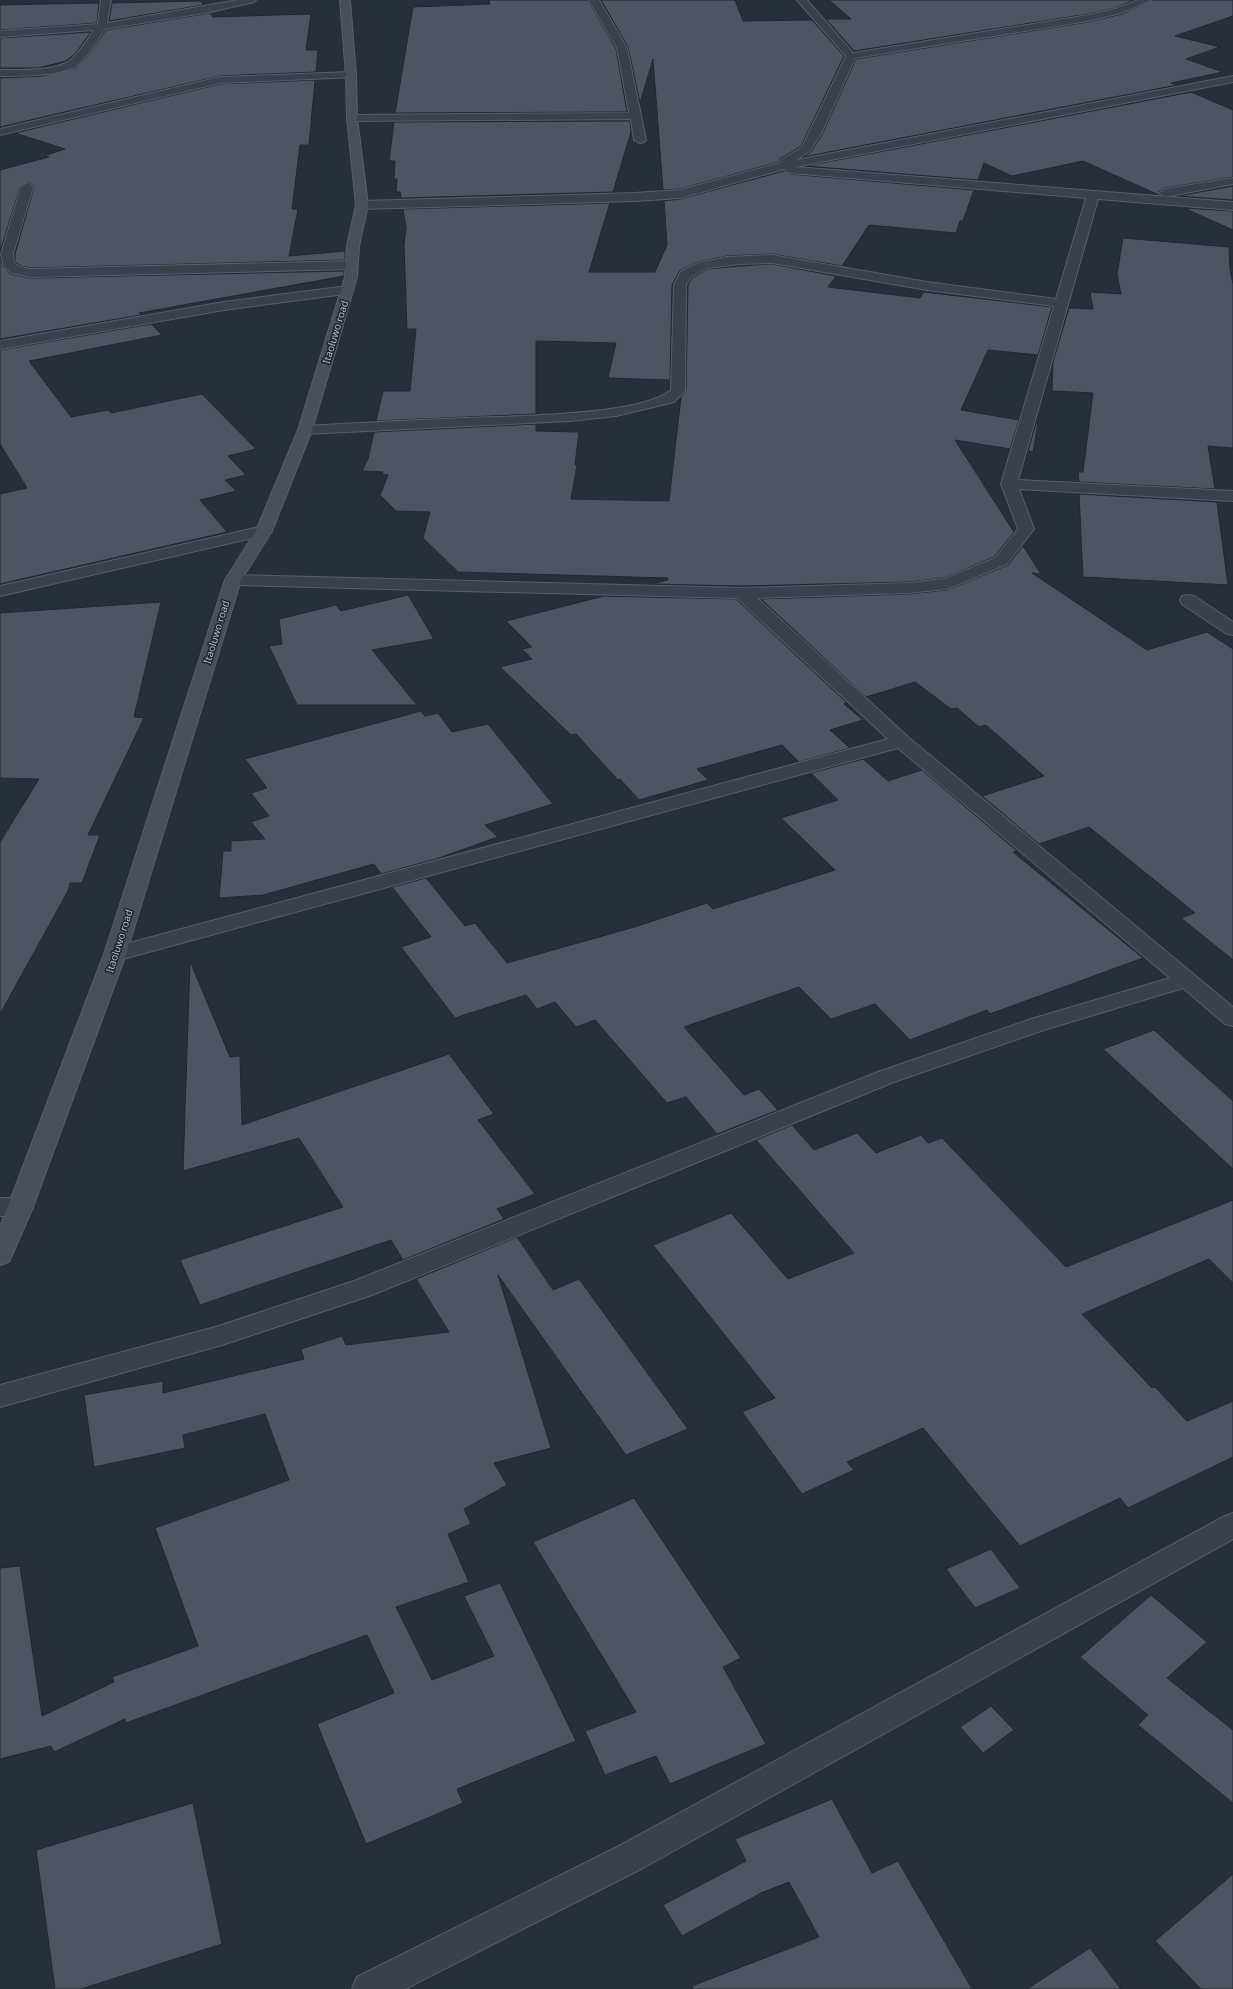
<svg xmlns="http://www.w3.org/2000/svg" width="1233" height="1989" font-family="'Noto Sans',sans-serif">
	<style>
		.building { fill: #4e5464; stroke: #222733 }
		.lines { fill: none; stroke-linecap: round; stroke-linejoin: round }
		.street-casing { stroke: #595e6a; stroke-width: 2 }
		.secondary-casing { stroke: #595e6a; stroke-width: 2 }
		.street { fill: #3b404c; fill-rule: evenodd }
		.secondary { fill: #4a4f5e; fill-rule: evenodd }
		.labels { text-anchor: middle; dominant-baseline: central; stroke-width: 3; stroke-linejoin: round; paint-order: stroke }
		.far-street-label { font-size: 10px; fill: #b7bbc7; stroke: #202531 }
	</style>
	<rect width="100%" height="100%" fill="#272e3c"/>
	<g class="building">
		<polygon points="489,0 588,0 616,49 627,112 395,113 413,7 490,4"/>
		<polygon points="601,0 735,0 743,21 812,20 844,56 801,146 780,159 779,162 680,189 663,190 653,59 640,103 628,47"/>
		<polygon points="829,0 1134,0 1115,8 1088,14 854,51 826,19 851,19"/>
		<polygon points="1152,0 1233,0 1233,16 1175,36 1220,47 1186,59 1223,72 1171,83 1177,85 803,157 811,152 822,135 856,59 1088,22 1122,14"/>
		<polygon points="201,1 203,5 109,21 112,3"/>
		<polygon points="99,3 97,23 0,30 0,5"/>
		<polygon points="210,13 213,17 311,14 306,50 318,50 316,72 220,76 0,127 0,78 43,76 75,68 85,59 106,30"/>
		<polygon points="91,32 75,54 66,61 38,68 0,68 0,38"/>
		<polygon points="315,80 309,145 300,145 292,209 298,209 289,256 345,251 345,260 31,268 21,266 15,262 15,254 34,187 28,182 20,187 0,252 0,170 49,157 44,156 65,149 15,133 220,84"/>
		<polygon points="1191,92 1233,110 1233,177 1165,188 1158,192 1159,195 1083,161 1012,176 984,163 978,180 806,166"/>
		<polygon points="630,121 631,132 613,192 401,198 400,192 396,192 397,179 394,179 395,161 389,161 394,122"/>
		<polygon points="784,171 790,174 974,190 963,221 960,221 956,233 869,225 842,266 772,254 727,256 699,262 680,270 672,285 670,380 608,378 616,343 536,341 536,414 376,421 383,391 410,391 416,329 407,329 404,245 406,228 403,209 610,203 589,272 655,272 667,245 664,201 680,199"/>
		<polygon points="1233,186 1233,200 1178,196"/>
		<polygon points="1184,208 1233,211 1233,230"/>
		<polygon points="1123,238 1229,247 1230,269 1233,284 1233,448 1208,446 1215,489 1079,482 1078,472 1083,472 1093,393 1052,391 1053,362 1069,308 1093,309 1090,292 1121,294 1117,274"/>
		<polygon points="0,256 3,267 10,274 31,278 344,271 344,276 139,313 141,315 0,339"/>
		<polygon points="772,264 836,276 828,287 920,298 924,292 1052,307 1038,355 988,350 961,410 1019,420 1010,449 955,440 1014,532 994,557 944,578 908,582 742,586 651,584 668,580 668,578 458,572 423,538 430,512 396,511 380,495 388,475 382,474 383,472 362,471 368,459 374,432 536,424 536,431 579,432 575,465 577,465 571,499 669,501 681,397 686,391 688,285 692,278 707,269 740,266"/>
		<polygon points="151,324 162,335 29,361 71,417 108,410 111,413 202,394 256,449 228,456 246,475 225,480 236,491 200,500 227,532 0,584 0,494 27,488 0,444 0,350"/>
		<polygon points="1036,423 1038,423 1033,452 1028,451"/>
		<polygon points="1079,494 1217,502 1228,585 1083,577"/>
		<polygon points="1023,546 1041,574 1032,573 1147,650 1207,632 1233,649 1233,960 1181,918 1195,913 1089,827 1039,844 982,796 1044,776 986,725 979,727 957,708 951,709 915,682 866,697 761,599 908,594 947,590 1008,565"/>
		<polygon points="408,595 434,639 372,650 417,705 297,705 269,646 282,644 279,619 336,605 341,611"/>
		<polygon points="604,596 736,599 847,703 844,704 863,720 830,730 850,748 799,762 782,745 697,769 708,780 639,800 620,779 618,780 576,734 571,735 500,667 532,659 522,649 532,647 506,621"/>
		<polygon points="161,602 134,717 144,718 88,835 100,835 82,883 70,883 68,891 0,1014 0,842 39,779 0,778 0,613"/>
		<polygon points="421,711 425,716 438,713 452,732 488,724 553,804 485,825 498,837 436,859 381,874 374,864 263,895 219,898 223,851 231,851 231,841 265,839 251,822 269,816 251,793 267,788 245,759"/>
		<polygon points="863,759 888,781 922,770 1017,851 1013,852 1143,958 990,1014 987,1010 910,1040 875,1004 831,1019 799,987 684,1027 744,1095 759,1089 778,1110 717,1134 686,1097 667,1103 595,1020 576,1027 555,1002 537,1009 526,995 455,1018 401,947 431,937 392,887 426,878 465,926 475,923 507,963 638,926 707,903 713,909 835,870 781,818 838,800 811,773"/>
		<polygon points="190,961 230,1057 240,1056 242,1125 449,1054 494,1114 478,1120 535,1194 497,1209 504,1219 403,1260 391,1240 200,1305 180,1260 343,1207 299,1138 183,1171"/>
		<polygon points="1154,1030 1233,1101 1233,1169 1103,1049"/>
		<polygon points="792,1125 814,1150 857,1133 876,1153 921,1135 928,1143 942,1138 1066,1267 1233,1200 1233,1283 1209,1259 1082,1314 1152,1388 1155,1387 1187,1421 1233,1401 1233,1457 1128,1508 1120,1498 1020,1546 923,1428 847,1462 854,1470 802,1494 742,1412 775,1398 653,1245 731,1213 788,1279 854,1253 756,1140"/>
		<polygon points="517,1237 553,1290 579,1279 688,1429 626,1455 498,1275 551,1448 494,1463 507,1485 464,1509 471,1524 448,1534 469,1582 396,1607 432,1680 494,1656 464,1596 500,1583 576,1741 457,1789 463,1803 366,1844 317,1724 394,1693 367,1635 126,1723 125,1719 54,1752 51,1746 0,1759 0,1568 20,1566 42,1716 114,1682 112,1677 198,1646 155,1528 289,1480 265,1414 183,1435 185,1448 94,1467 84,1395 163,1381 163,1393 304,1359 301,1349 342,1336 346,1345 449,1332 416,1279"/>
		<polygon points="634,1498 741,1658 723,1667 766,1744 670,1784 656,1756 605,1775 585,1731 636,1712 533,1542"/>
		<polygon points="991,1549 1020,1588 975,1608 946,1569"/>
		<polygon points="1151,1595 1207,1642 1167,1678 1233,1730 1233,1803 1138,1725 1148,1715 1080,1657"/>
		<polygon points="991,1706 1014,1730 983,1753 960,1727"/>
		<polygon points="832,1799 872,1873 898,1861 972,1989 693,1989 692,1986 819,1937 789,1882 761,1893 682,1936 663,1905 746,1861 735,1839"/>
		<polygon points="193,1803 222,1944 81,1989 55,1989 36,1850"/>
		<polygon points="1233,1874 1233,1989 1201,1989 1155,1941"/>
		<polygon points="1090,1948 1121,1989 1027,1989"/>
	</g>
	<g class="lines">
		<g class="street-casing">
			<g id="street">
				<path d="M101 0H111L107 23 238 0H256L254 2 210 12 105 29C97 40 90 52 81 62 66 77 21 76 0 76V70C19 70 59 72 73 58 81 50 88 39 94 30L0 37V31L98 24Z"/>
				<polygon points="589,0 599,0 627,48 646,140 644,142 640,143 634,140 631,119 352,121 347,118 352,115 629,113 617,48"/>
				<path d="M797 0H807L853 53 1088 15 1115 9 1138 0H1151L1121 13 1088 21 855 58 821 134 810 151 796 160 1233 76V82L795 167 1233 202V210L1098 199 1018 480 1233 491V501L1019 489 1034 529 1007 564 947 589 908 593 757 598 908 737 1233 1007V1026L1225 1024 1183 988 1047 1029 894 1082 372 1295 222 1345 0 1407V1385L219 1326 354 1281 878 1072 1031 1019 1170 978 898 748 123 959 115 961 107 959 104 954 107 949 888 739 737 598 233 585 227 584 225 580 227 576 233 575 742 588 908 583 944 579 995 558 1018 529 1001 484 1054 306 927 290 772 263 740 264 707 268 691 277 686 285 685 391 674 402 616 416 570 421 305 434 300 433 298 430 300 427 305 426C359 423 412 420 466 418 509 416 641 416 671 390L674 285 681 271 699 263 727 257 772 255 927 282 1056 299 1086 198 790 173 786 172 785 169 680 198 635 201 362 209 356 205 362 201 635 193 680 190 780 163 781 160 802 147 846 56Z"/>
				<polygon points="351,72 355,73 356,75 355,77 220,83 0,135 0,129 220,77"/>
				<polygon points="1233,178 1233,184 1165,197 1159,193 1165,189"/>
				<polygon points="27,183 33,187 13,254 14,263 20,267 31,269 351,261 357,265 351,269 31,277 11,273 4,267 1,254 21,187"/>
				<polygon points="347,286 354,290 352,293 224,310 0,349 0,341 224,302"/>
				<polygon points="264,526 270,528 272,531 270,534 0,596 0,586"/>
				<polygon points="1188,595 1194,596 1233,622 1233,635 1227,634 1182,604 1180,600 1182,596"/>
				<polygon points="0,1198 21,1198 30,1201 33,1207 30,1213 21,1216 0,1216"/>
				<polygon points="1233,1513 1233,1539 643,1868 405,1989 352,1989 357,1977 619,1846 1223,1517"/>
			</g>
		</g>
		<g class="secondary-casing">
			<polygon id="secondary" points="340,0 350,0 356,75 357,118 368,205 359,246 357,277 312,430 272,531 241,580 126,954 33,1207 9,1262 0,1265 0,1227 104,954 225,580 256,531 298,430 345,277 347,246 356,205 347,118 346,75"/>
		</g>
		<use href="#street" class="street"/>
		<use href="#secondary" class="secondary"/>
	</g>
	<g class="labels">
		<g class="far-street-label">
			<text transform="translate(335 332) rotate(-73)">Itaoluwo road</text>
			<text transform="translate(216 632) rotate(-73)">Itaoluwo road</text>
			<text transform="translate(119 941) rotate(-72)">Itaoluwo road</text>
		</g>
	</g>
</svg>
